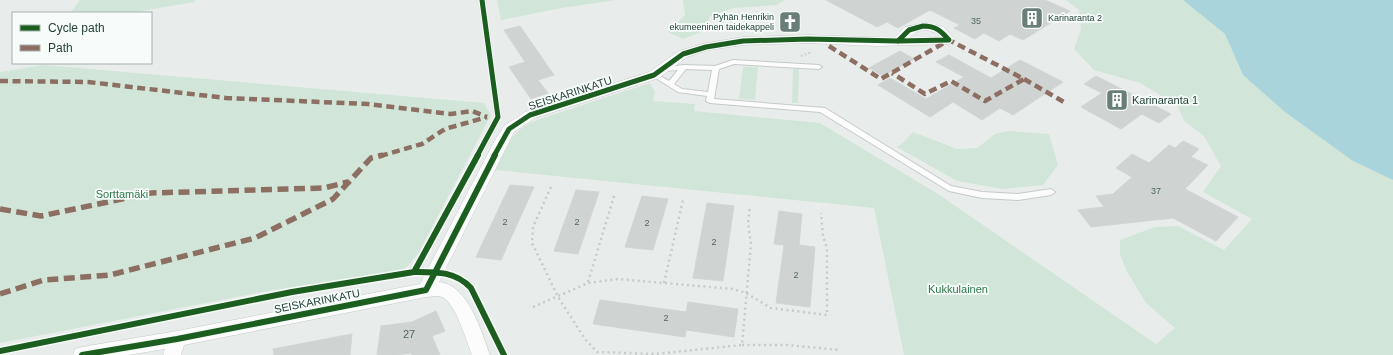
<svg xmlns="http://www.w3.org/2000/svg" width="1393" height="355" font-family="Arial,sans-serif">
	<style>
		.green { fill: #d1e6d8 }
		.water { fill: #a9d4db }
		.building { fill: #cfd4d2; stroke: #d1d6d4 }
		.lines { fill: none; stroke-linecap: round; stroke-linejoin: round }
		.service-casing { stroke: #c5cac8; stroke-width: 2 }
		.minor-casing { stroke: #c5cac8; stroke-width: 1 }
		.path-far1 { stroke: #c3ccca; stroke-width: 2; stroke-dasharray: 1.5 2.5; stroke-linecap: butt }
		.path { stroke: #c3ccca; stroke-width: 2.5; stroke-dasharray: 2 3.5; stroke-linecap: butt }
		.service { fill: #fcfcfc; fill-rule: evenodd }
		.minor { fill: #fcfcfc; fill-rule: evenodd }
		.quiet-far1 { stroke: #8d6e63; stroke-width: 4.5; stroke-dasharray: 8 4.5; stroke-linecap: butt }
		.quiet { stroke: #8d6e63; stroke-width: 5.5; stroke-dasharray: 11 5.5; stroke-linecap: butt }
		.cycleway-far1-casing { stroke: #f7fbf9; stroke-width: 7 }
		.cycleway-casing { stroke: #f7fbf9; stroke-width: 9 }
		.cycleway-far1 { stroke: #1b5e20; stroke-width: 5 }
		.cycleway { stroke: #1b5e20; stroke-width: 6 }
		.labels { text-anchor: middle; dominant-baseline: central; stroke-width: 3.5; stroke-linejoin: round; paint-order: stroke }
		.far-poi-label { font-size: 9px; fill: #24423a; stroke: #f7fbf9; text-anchor: end }
		.number-label { font-size: 9px; fill: #506761 }
		.street-label { font-size: 11px; fill: #24423a; stroke: #f7fbf9 }
		.poi-label { font-size: 11px; fill: #24423a; stroke: #f7fbf9; text-anchor: start }
		.park-label { font-size: 11px; fill: #2d7a4b; stroke: #f7fbf9 }
		.near-number-label { font-size: 11px; fill: #506761 }
	</style>
	<rect width="100%" height="100%" fill="#e8edeb"/>
	<g class="green">
		<polygon points="80,0 195,0 195,2 135,12 71,12"/>
		<polygon points="497,0 616,0 562,8 501,20"/>
		<polygon points="683,0 785,0 777,5 734,8 710,16 704,31 683,39 668,32 685,15"/>
		<path d="M1066 0H1183L1225 34 1243 75 1353 161 1393 180V355H904L874 208 495 170C506 147 511 130 537 120L650 83 655 92 653 101 695 104 694 111 820 123 938 194 1156 344 1175 328 1146 303 1126 270 1120 254V240L1155 227 1178 226 1224 250 1252 219 1203 192 1221 166 1204 136 1184 121 1177 105 1140 83 1094 70 1074 49 1081 29 1079 10Z"/>
		<polygon points="43,65 484,103 491,115 418,254 407,267 398,271 262,292 0,343 0,72"/>
		<polygon points="743,67 758,67 755,100 739,99"/>
		<polygon points="793,69 799,69 798,103 792,103"/>
		<polygon points="1008,131 1049,134 1058,165 1043,185 1002,189 957,181 897,147 904,142 913,132 957,149 977,148 995,134"/>
	</g>
	<polygon class="water" points="1183,0 1393,0 1393,180 1353,161 1285,112 1243,75 1225,34"/>
	<g class="building">
		<polygon points="826,0 1045,0 1070,11 1023,40 1010,34 999,41 984,33 975,39 954,28 960,25 930,10 898,28 887,22 877,27"/>
		<polygon points="520,26 554,75 538,80 548,93 531,99 509,67 525,62 504,30"/>
		<polygon points="900,51 914,59 883,76 869,68"/>
		<polygon points="949,55 991,78 1020,60 1063,82 1013,115 1000,108 982,120 953,102 930,117 878,85 890,78 926,99 964,77 936,62"/>
		<polygon points="1096,76 1171,114 1159,123 1142,114 1121,129 1081,107 1102,93 1084,84"/>
		<polygon points="1183,141 1199,149 1191,157 1208,165 1185,189 1238,217 1216,241 1173,218 1091,227 1078,210 1104,207 1096,196 1113,194 1132,177 1116,168 1132,154 1149,163 1169,145 1175,148"/>
		<polygon points="510,185 534,187 501,260 476,257"/>
		<polygon points="576,190 599,192 578,254 554,251"/>
		<polygon points="642,196 668,199 653,250 625,247"/>
		<polygon points="707,203 734,206 723,281 693,278"/>
		<polygon points="779,211 802,214 799,245 815,247 810,307 776,303 784,245 774,244"/>
		<polygon points="600,300 686,312 688,302 738,309 734,337 686,330 685,337 593,324"/>
		<polygon points="436,311 445,331 432,336 440,355 412,355 411,353 396,355 377,355 381,326 412,322"/>
		<polygon points="352,334 350,355 274,355 273,349"/>
	</g>
	<g class="lines">
		<g class="service-casing">
			<path id="service" d="M733 60 819 65 822 67 819 69 734 64 719 69 714 99 825 108 951 186 982 192 1018 194 1051 189 1055 192 1051 195 1018 200 982 198 949 191 820 112 710 103 706 101 707 96 678 92 651 75 654 73 669 81 678 70 663 71 660 69 661 68 684 65 715 66ZM686 69 712 70 708 92 682 89 674 84Z"/>
		</g>
		<g class="minor-casing">
			<path id="minor" d="M927 23 944 27 955 40 953 43 949 44 877 46 808 43 743 45 708 50 687 57 659 78 535 118 514 132 439 282C468 284 481 331 490 355H472C467 342 455 302 442 297 437 295 431 297 426 297L184 345 181 355H163L165 349 128 355H73L75 349 82 347 177 331 420 284 494 142 504 126 525 112 649 72 679 51 702 44 743 37 808 35 894 38 905 27ZM927 30 936 33 940 37 908 38 918 31Z"/>
		</g>
		<g class="path-far1">
			<polyline points="751,28 738,26 732,22 736,20 752,21"/>
			<polyline points="801,56 812,52"/>
		</g>
		<g class="path">
			<polyline points="551,187 533,227 532,243 558,297 585,339 597,352 655,354 742,345 751,244 748,223 750,206"/>
			<polyline points="588,282 615,193"/>
			<polyline points="664,283 683,200"/>
			<polyline points="533,307 588,283 617,279 733,289 746,293 771,308 827,315 827,248 823,236 821,213"/>
			<polyline points="742,345 787,345 840,350"/>
		</g>
		<use href="#service" class="service"/>
		<use href="#minor" class="minor"/>
		<g class="quiet-far1">
			<polyline points="829,46 881,79 949,40 1024,79 985,101 951,81 925,94 892,73"/>
			<polyline points="1024,79 1064,102"/>
			<polyline points="0,81 88,82 226,98 368,104 451,114 472,111 487,117"/>
			<polyline points="380,156 422,144 445,129 487,117"/>
		</g>
		<g class="quiet">
			<polyline points="0,209 41,216 151,193 324,188 348,182"/>
			<polyline points="0,294 44,280 110,275 255,238 333,199 371,158 383,155"/>
		</g>
		<g class="cycleway-far1-casing">
			<g id="cycleway-far1">
				<path d="M923 26C936 26 941 31 949 40L898 41 909 30Z"/>
				<polyline points="477,156 498,117 482,0"/>
				<polyline points="494,156 509,129 530,115 654,75 683,54 706,47 743,41 808,39 898,41"/>
			</g>
		</g>
		<g class="cycleway-casing">
			<g id="cycleway">
				<path d="M414 272C436 272 455 271 471 288L504 355"/>
				<polyline points="0,351 292,292 414,272 478,155"/>
				<polyline points="82,355 177,339 426,290 495,155"/>
			</g>
		</g>
		<use href="#cycleway-far1" class="cycleway-far1"/>
		<use href="#cycleway" class="cycleway"/>
	</g>
	<defs>
		<g id="building-square" transform="scale(1.15)"><rect x="-9" y="-9" width="18" height="18" rx="4" fill="#697e78" stroke="#f7fbf9"/><path d="M-4-6H4V6H1V3H-1V6H-4ZM-2.5-4.3h1.7v1.8h-1.7ZM.8-4.3h1.7v1.8H.8ZM-2.5-1h1.7V.8h-1.7ZM.8-1h1.7V.8H.8Z" fill="#fff"/></g>
		<g id="church-square" transform="scale(1.15)"><rect x="-9" y="-9" width="18" height="18" rx="4" fill="#697e78" stroke="#f7fbf9"/><path d="M-1.2-6h2.4v3.5h3.3v2.4h-3.3V6h-2.4V-.1h-3.3v-2.4h3.3Z" fill="#fff"/></g>
	</defs>
	<g fill-rule="evenodd">
		<use href="#building-square" x="1032" y="18"/>
		<use href="#church-square" x="790" y="22"/>
		<use href="#building-square" x="1117" y="100"/>
	</g>
	<g class="labels">
		<g class="far-poi-label">
			<text x="774" y="17">Pyhän Henrikin<tspan x="774" dy="10">ekumeeninen taidekappeli</tspan></text>
			<text x="1048" y="18" text-anchor="start">Karinaranta 2</text>
		</g>
		<g class="number-label">
			<text x="976" y="21">35</text>
			<text x="1156" y="191">37</text>
			<text x="505" y="222">2</text>
			<text x="577" y="222">2</text>
			<text x="647" y="223">2</text>
			<text x="714" y="242">2</text>
			<text x="796" y="275">2</text>
			<text x="666" y="318">2</text>
		</g>
		<g class="street-label">
			<text transform="translate(570 93) rotate(-18)">SEISKARINKATU</text>
			<text transform="translate(317 301) rotate(-11)">SEISKARINKATU</text>
		</g>
		<g class="poi-label">
			<text x="1132" y="100">Karinaranta 1</text>
		</g>
		<g class="park-label">
			<text x="122" y="194">Sorttamäki</text>
			<text x="958" y="289">Kukkulainen</text>
		</g>
		<g class="near-number-label">
			<text x="409" y="334">27</text>
		</g>
	</g>
	<rect x="12" y="12" width="140" height="52" fill="#f7fbf9" stroke="#a3b1ad"/>
	<rect x="20" y="25" width="20" height="6" fill="#1b5e20" stroke="#a3b1ad"/>
	<text x="48" y="32" font-size="12" fill="#24423a">Cycle path</text>
	<rect x="20" y="45" width="20" height="6" fill="#8d6e63" stroke="#a3b1ad"/>
	<text x="48" y="52" font-size="12" fill="#24423a">Path</text>
</svg>
